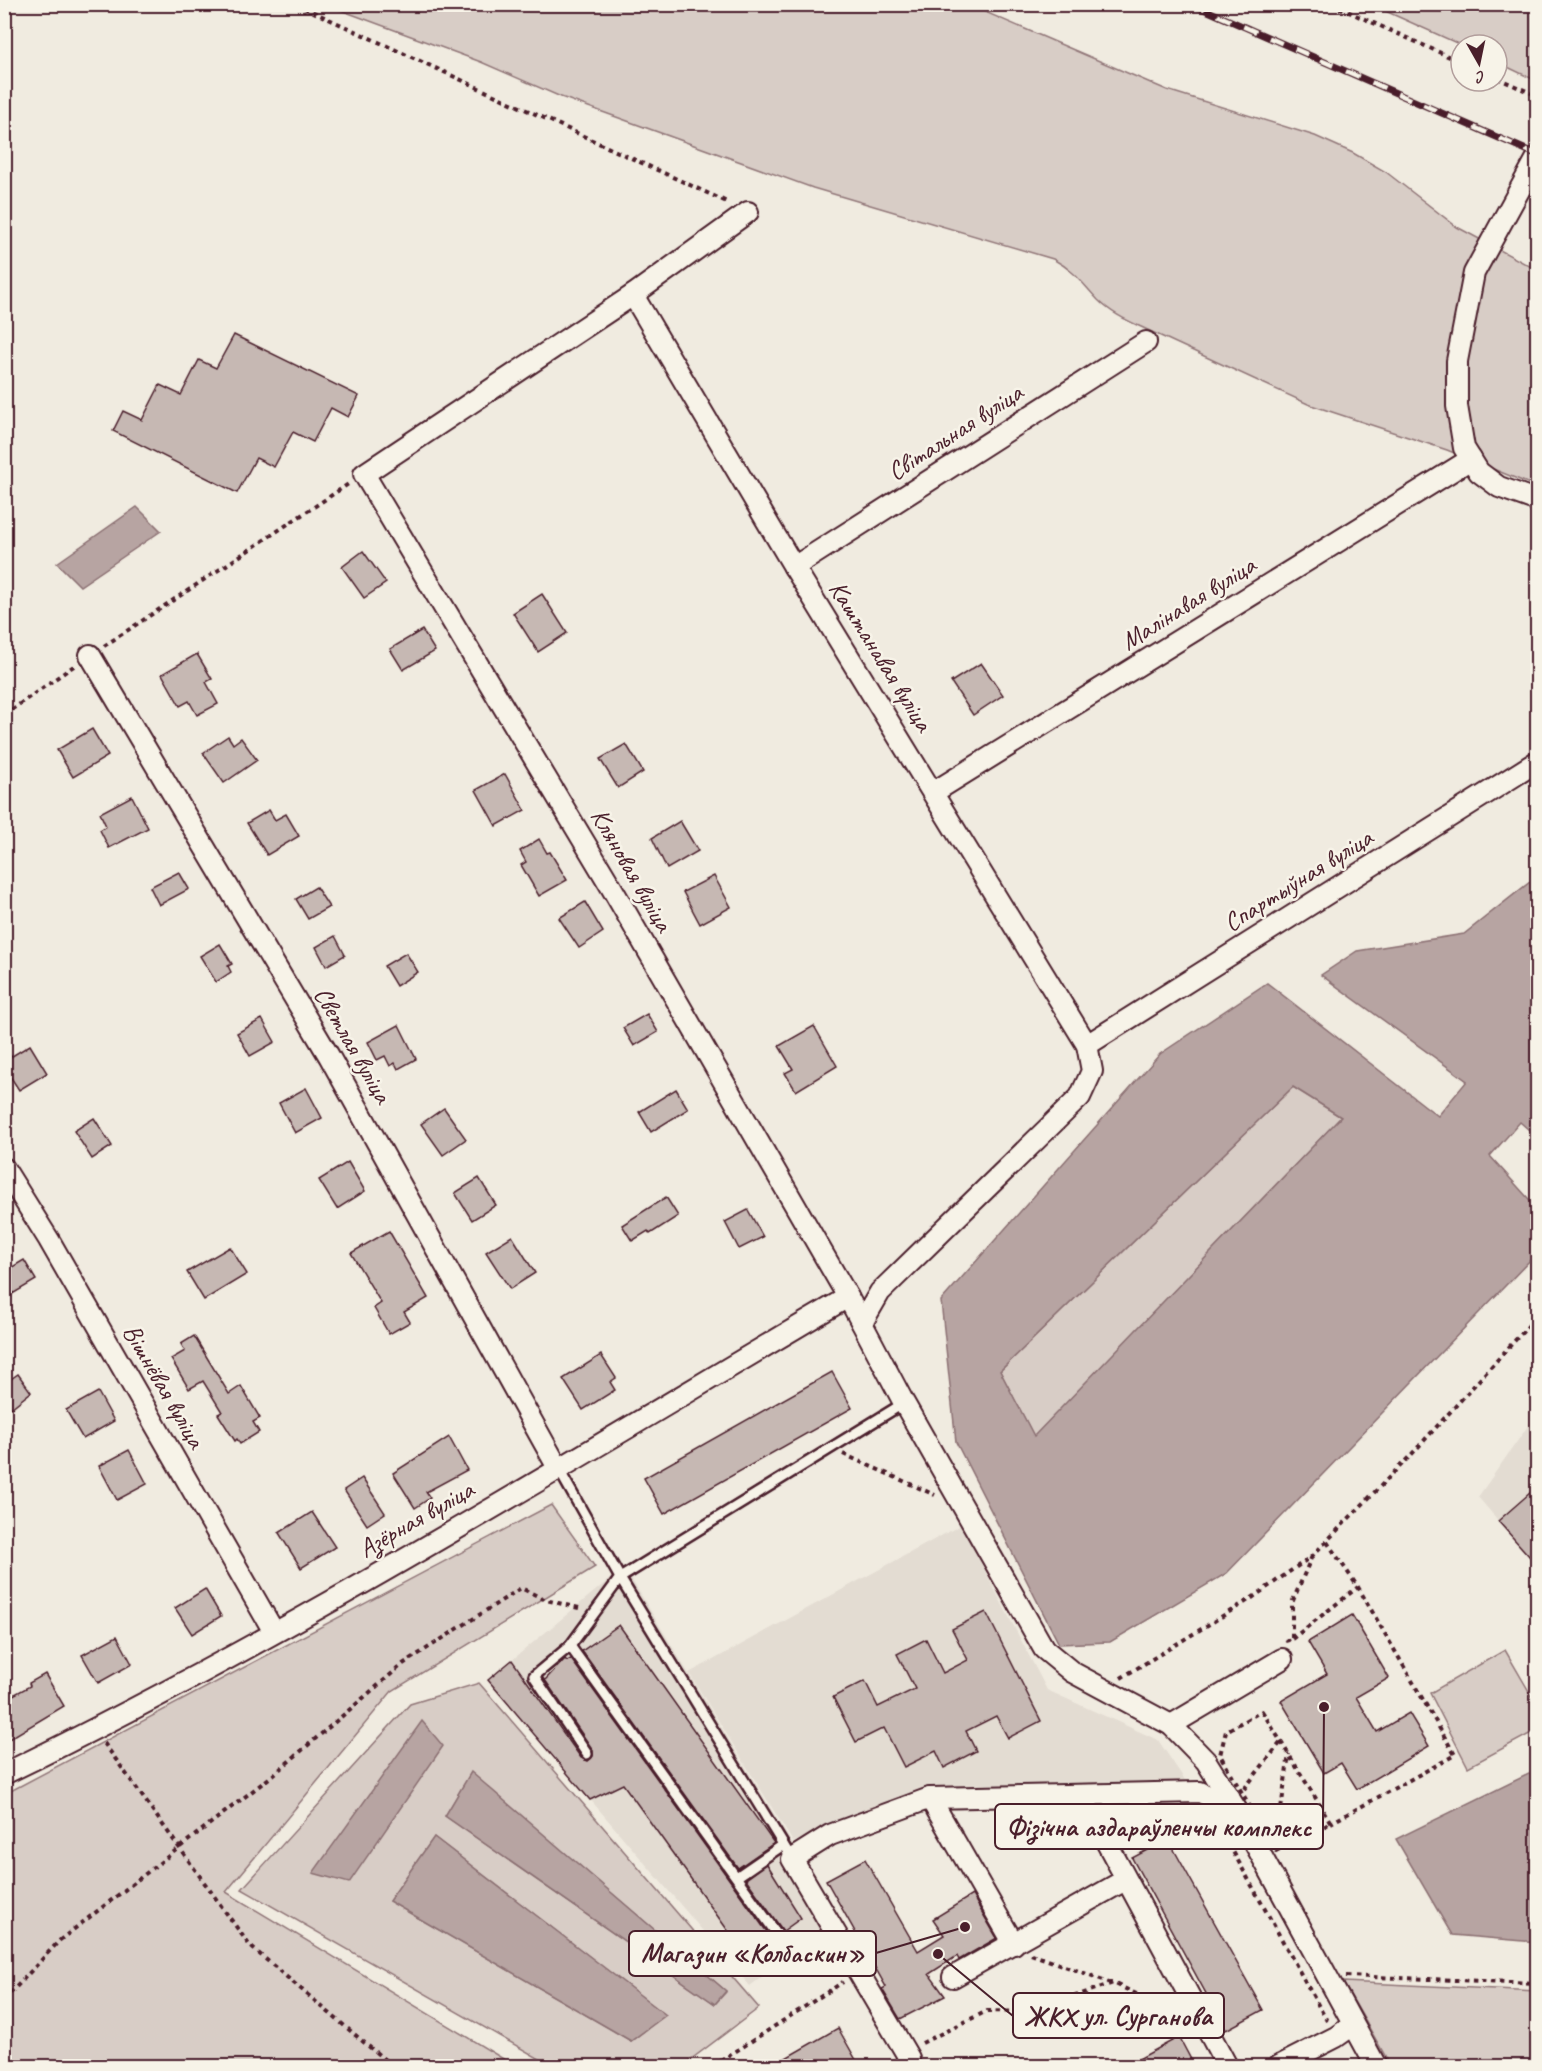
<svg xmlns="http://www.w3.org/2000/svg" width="1542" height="2071" font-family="Caveat,sans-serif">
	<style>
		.built { fill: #e3dcd2 }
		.green { fill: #d8cdc6; stroke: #917678; stroke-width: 1.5; fill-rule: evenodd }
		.water { fill: #b7a4a2; stroke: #8b6f72; stroke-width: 1.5; fill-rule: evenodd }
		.building { fill: #c6b8b3; stroke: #4a1f2b; stroke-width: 1.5 }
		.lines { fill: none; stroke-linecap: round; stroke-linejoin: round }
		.lane-casing { stroke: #4a1f2b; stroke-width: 14 }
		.street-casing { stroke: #4a1f2b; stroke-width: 24 }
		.path { stroke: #4a1f2b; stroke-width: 4; stroke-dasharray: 4.5 4.5; stroke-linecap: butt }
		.lane { stroke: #f7f3e8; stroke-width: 9 }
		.street { stroke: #f7f3e8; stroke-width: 20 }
		.rail-casing { stroke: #4a1f2b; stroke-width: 7 }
		.rail { stroke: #f7f3e8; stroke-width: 4.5; stroke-dasharray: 14; stroke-linecap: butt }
		.labels { text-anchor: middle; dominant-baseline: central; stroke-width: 5; stroke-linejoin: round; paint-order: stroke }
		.street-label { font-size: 26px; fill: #4a1f2b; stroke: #f7f3e8 }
		.leader { fill: none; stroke: #4a1f2b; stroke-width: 2 }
		.callout-dot { fill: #4a1f2b; stroke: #f7f3e8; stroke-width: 2 }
		.callout { fill: #f7f3e8; stroke: #4a1f2b; stroke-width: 2 }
		.callout-label { font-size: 27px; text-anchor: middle; font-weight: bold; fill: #4a1f2b }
	</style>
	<rect width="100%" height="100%" fill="#f0ebe0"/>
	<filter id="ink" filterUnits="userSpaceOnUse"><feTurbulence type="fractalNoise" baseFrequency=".0167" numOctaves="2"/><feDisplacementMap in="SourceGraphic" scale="12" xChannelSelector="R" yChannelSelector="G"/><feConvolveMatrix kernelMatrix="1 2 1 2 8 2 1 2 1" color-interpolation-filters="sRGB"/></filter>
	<g filter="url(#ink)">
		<g class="built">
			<polygon points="1537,1413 1537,1566 1478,1497"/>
			<polygon points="961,1525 1047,1690 1158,1740 1187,1783 924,1792 793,1842 689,1673"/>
			<polygon points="624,1567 794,1847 780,1856 826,1928 750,1986 488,1680"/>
		</g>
		<g class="green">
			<path d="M327 5H969L1167 90 1315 136 1353 153 1386 172 1457 227 1537 270V487L1447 450 1308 404 1139 326C1124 319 1110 312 1098 300 1082 283 1075 271 1053 259L813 188 561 97 481 62Z"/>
			<polygon points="1372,5 1537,5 1537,81 1497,62 1497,45 1461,45"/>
			<polygon points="1293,1087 1341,1117 1034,1437 1000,1371"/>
			<polygon points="551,1505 595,1567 392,1691 226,1892 515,2066 5,2066 5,1794"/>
			<polygon points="1505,1650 1537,1705 1537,1730 1468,1767 1430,1693"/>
			<path d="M479 1683 759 2008 682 2066H552L242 1889 410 1704ZM471 1773 726 1991V1992L715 2004 445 1816ZM434 1837 665 2015 631 2041 389 1901Z"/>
			<polygon points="1343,1982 1537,1991 1537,2066 1391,2066"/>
		</g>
		<g class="water">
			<polygon points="137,507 161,531 80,586 57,563"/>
			<path d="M1535 878H1538L1537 1137 1520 1122 1490 1156 1537 1208V1253L1227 1573 1110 1642 1059 1644 956 1442 941 1301 1160 1054 1267 983 1438 1116 1467 1081 1321 975 1357 951 1464 934ZM1293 1087 1341 1117 1034 1436 1000 1371Z"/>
			<polygon points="422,1721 443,1746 349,1883 313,1873"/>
			<polygon points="1537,1770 1537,1942 1452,1935 1396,1839"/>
			<polygon points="471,1772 726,1991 715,2004 445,1816"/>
			<polygon points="434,1837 666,2015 631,2041 389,1901"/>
		</g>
		<g class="building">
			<polygon points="234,335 359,396 348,417 331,408 313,442 293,432 274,467 256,458 237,493 113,431 123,411 142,420 160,385 181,395 199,360 216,368"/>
			<polygon points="363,551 386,583 364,598 342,567"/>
			<polygon points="542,594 567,633 538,652 513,613"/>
			<polygon points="422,630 435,651 403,670 390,649"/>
			<polygon points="197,654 212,679 206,682 218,704 197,715 189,701 180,706 162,674"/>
			<polygon points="981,663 1003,695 973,715 951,682"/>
			<polygon points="92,729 108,756 73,777 57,750"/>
			<polygon points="228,736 233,744 241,738 257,760 224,783 203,753"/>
			<polygon points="626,744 643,772 618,788 600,759"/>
			<polygon points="505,774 525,810 496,826 476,790"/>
			<polygon points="132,796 148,828 109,848 100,830 106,826 100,813"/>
			<polygon points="269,810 275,820 286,814 299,836 267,855 247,823"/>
			<polygon points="680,821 698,851 667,869 652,838"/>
			<polygon points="539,839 547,853 550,852 567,880 539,896 521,865 526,862 520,851"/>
			<polygon points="179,872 189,889 159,905 150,887"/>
			<polygon points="714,876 731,907 700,924 683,892"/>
			<polygon points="316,887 329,907 308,919 296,899"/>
			<polygon points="585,902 603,932 579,948 559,918"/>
			<polygon points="335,936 345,955 326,966 316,947"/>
			<polygon points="220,944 232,964 228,966 231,972 216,982 200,956"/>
			<polygon points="406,953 418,972 396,986 384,966"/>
			<polygon points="647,1014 658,1032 634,1046 623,1028"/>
			<polygon points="262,1019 275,1042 250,1056 237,1033"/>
			<polygon points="399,1025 416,1059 398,1069 395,1063 390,1066 385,1056 377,1060 368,1042"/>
			<polygon points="814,1026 837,1066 796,1091 785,1073 793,1069 779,1046"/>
			<polygon points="30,1045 47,1073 19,1090 4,1067 4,1061"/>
			<polygon points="306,1088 322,1118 295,1133 279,1103"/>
			<polygon points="676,1089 688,1109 651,1132 639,1112"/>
			<polygon points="444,1108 466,1139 443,1155 421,1124"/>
			<polygon points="94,1118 112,1146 92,1159 74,1131"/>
			<polygon points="348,1162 365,1191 337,1209 319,1180"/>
			<polygon points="479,1178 496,1205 472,1220 455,1193"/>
			<polygon points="666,1197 678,1216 650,1234 648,1231 632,1241 622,1225"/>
			<polygon points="748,1210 763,1237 739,1249 725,1222"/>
			<polygon points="389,1231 428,1298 404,1312 410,1322 389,1334 374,1308 381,1303 351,1253"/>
			<polygon points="512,1236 535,1273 510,1289 486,1252"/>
			<polygon points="230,1247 247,1274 204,1300 187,1272"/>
			<polygon points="24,1260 36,1280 4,1299 4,1272"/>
			<polygon points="194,1336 229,1394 241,1386 260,1418 253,1422 259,1432 240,1444 237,1439 235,1441 218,1414 222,1412 203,1381 189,1389 171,1359 185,1351 181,1344"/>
			<polygon points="601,1355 616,1378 610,1382 615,1390 583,1410 563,1379"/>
			<polygon points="832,1372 852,1408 664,1514 644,1478"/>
			<polygon points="18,1374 31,1392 11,1408 4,1400 4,1384"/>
			<polygon points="98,1392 114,1421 83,1439 66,1410"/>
			<polygon points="449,1437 467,1470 426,1492 430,1498 415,1508 393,1473"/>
			<polygon points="129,1450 147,1484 117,1500 99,1466"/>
			<polygon points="362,1478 385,1513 367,1525 344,1490"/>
			<polygon points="1538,1486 1538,1566 1498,1521"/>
			<polygon points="312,1512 335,1547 301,1568 279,1533"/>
			<polygon points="205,1589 221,1616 192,1634 175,1608"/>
			<polygon points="986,1612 1041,1721 1008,1738 996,1716 966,1731 976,1751 944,1768 936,1751 904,1767 884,1728 856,1742 833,1697 865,1681 878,1707 915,1689 897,1654 926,1639 943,1673 968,1660 952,1629"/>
			<polygon points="1352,1615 1389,1678 1356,1697 1377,1732 1409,1713 1429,1746 1357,1789 1341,1763 1324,1773 1281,1701 1327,1674 1308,1642"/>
			<polygon points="619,1625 774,1843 738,1868 582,1651"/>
			<polygon points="117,1636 132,1664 98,1683 82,1655"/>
			<polygon points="565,1659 567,1661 571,1659 772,1939 767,1943 772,1951 749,1960 623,1784 590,1800 488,1680 512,1660 581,1758 588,1761 593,1756 593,1750 545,1680"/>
			<polygon points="45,1674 64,1706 4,1742 4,1700 30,1686 29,1683"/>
			<polygon points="1168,1839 1263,2010 1226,2030 1132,1858"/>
			<polygon points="865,1859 918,1951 944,1935 933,1919 972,1895 997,1938 959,1960 957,1956 929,1974 945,1996 900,2019 882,1989 886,1987 826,1880"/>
			<polygon points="767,1864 801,1918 783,1931 746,1879"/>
			<polygon points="838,2028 860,2067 770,2067"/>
			<polygon points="1179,2037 1195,2067 1124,2067"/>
		</g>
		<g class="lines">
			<g class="lane-casing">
				<g id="lane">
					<polyline points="558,1468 620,1578 792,1859"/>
					<polyline points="570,1646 782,1941"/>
					<polyline points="587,1754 534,1676 570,1646 620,1578 904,1403"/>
					<polyline points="738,1876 783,1845"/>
				</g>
			</g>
			<g class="street-casing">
				<g id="street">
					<polyline points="1538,156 1474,273 1457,361 1457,406 1464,448 1479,472 1499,487 1538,501"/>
					<polyline points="748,212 633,295 364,474 610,885 848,1297 904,1403 1044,1649 1072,1672 1171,1725 1206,1761 1236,1809 1376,2066"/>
					<polyline points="633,295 794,567 1087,1045 1092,1071 1080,1097 880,1292 862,1323"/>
					<polyline points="794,567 1146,342"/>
					<polyline points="90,655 329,1056 558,1468"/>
					<polyline points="934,792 1471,459"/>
					<polyline points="1087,1045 1538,761"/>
					<polyline points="4,1168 49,1240 274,1632"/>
					<polyline points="1171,1725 1282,1659"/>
					<path d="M4 1774C295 1633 570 1461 848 1297"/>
					<polyline points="1081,1795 1227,2066"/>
					<polyline points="930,1798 1014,1944"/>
					<polyline points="953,1977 1125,1880"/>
					<polyline points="909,2058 792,1859 830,1835 930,1798 1200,1792 1236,1809"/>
					<polyline points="1279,2066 1336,2037 1353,2025"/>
				</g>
			</g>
			<g class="path">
				<polyline points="296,4 729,203"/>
				<polyline points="1331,4 1461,62"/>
				<polyline points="1497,78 1538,96"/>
				<polyline points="104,646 350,483"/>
				<polyline points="4,715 75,665"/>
				<polyline points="843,1454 935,1495"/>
				<polyline points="1327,1542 1358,1587 1455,1755 1331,1823"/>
				<polyline points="1292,1639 1358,1587"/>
				<polyline points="1285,1641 1292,1639 1292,1603 1312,1556"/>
				<polyline points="1121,1678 1252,1598 1312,1556 1411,1455 1538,1315"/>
				<polygon points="1262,1711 1331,1823 1276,1851 1220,1755 1226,1731"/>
				<polyline points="104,1743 250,1946 392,2066"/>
				<polyline points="1244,1789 1281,1742"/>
				<polyline points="1216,1821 1327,2021"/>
				<polyline points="1276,1844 1289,1754"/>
				<polyline points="1031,1954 1112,1983"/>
				<polyline points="1346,1976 1538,1983"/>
				<polyline points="4,2000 60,1940 273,1775 403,1664 521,1588 546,1600 583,1609"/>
				<polyline points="922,2043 987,2011 1029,2012 1113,1983 1177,2013"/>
				<polyline points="713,2066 843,1982"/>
			</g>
			<use href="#lane" class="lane"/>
			<use href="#street" class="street"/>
			<g class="rail-casing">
				<polyline id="rail" points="1192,4 1538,155"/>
			</g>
			<use href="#rail" class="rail"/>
		</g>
	</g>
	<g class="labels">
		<g class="street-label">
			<text transform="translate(955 432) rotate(-33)">Світальная вуліца</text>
			<text transform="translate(1188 603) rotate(-32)">Малінавая вуліца</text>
			<text transform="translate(881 656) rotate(58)">Каштанавая вуліца</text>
			<text transform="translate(632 870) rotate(60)">Кляновая вуліца</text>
			<text transform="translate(1298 880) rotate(-32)">Спартыўная вуліца</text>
			<text transform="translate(353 1045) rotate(60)">Светлая вуліца</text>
			<text transform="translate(164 1386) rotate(60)">Вішнёвая вуліца</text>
			<text transform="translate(416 1519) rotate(-30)">Азёрная вуліца</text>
		</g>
	</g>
	<path class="leader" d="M1324 1707L1323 1826M965 1927L876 1953M938 1954L1013 2016"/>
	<g class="callout-dot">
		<circle cx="1324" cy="1707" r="6"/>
		<circle cx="965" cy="1927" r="6"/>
		<circle cx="938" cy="1954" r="6"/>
	</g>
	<g class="callout">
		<rect x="995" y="1804" width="328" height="45" rx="6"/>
		<rect x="629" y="1931" width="247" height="45" rx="6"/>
		<rect x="1013" y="1993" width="211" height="45" rx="6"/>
	</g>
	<g class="callout-label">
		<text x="1159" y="1836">Фізічна аздараўленчы комплекс</text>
		<text x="753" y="1962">Магазин «Колбаскин»</text>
		<text x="1118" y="2025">ЖКХ ул. Сурганова</text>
	</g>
	<rect width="1542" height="2071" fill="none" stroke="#f7f3e8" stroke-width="24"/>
	<rect x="12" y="12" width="1518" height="2047" fill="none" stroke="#4a1f2b" stroke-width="2" filter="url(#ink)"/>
	<g transform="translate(1479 63) rotate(171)"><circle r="28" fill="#f7f3e8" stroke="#b29e9c" stroke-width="1.5"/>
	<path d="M0-4.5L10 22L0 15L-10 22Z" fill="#4a1f2b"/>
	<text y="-9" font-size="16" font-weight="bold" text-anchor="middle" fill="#4a1f2b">С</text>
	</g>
</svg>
